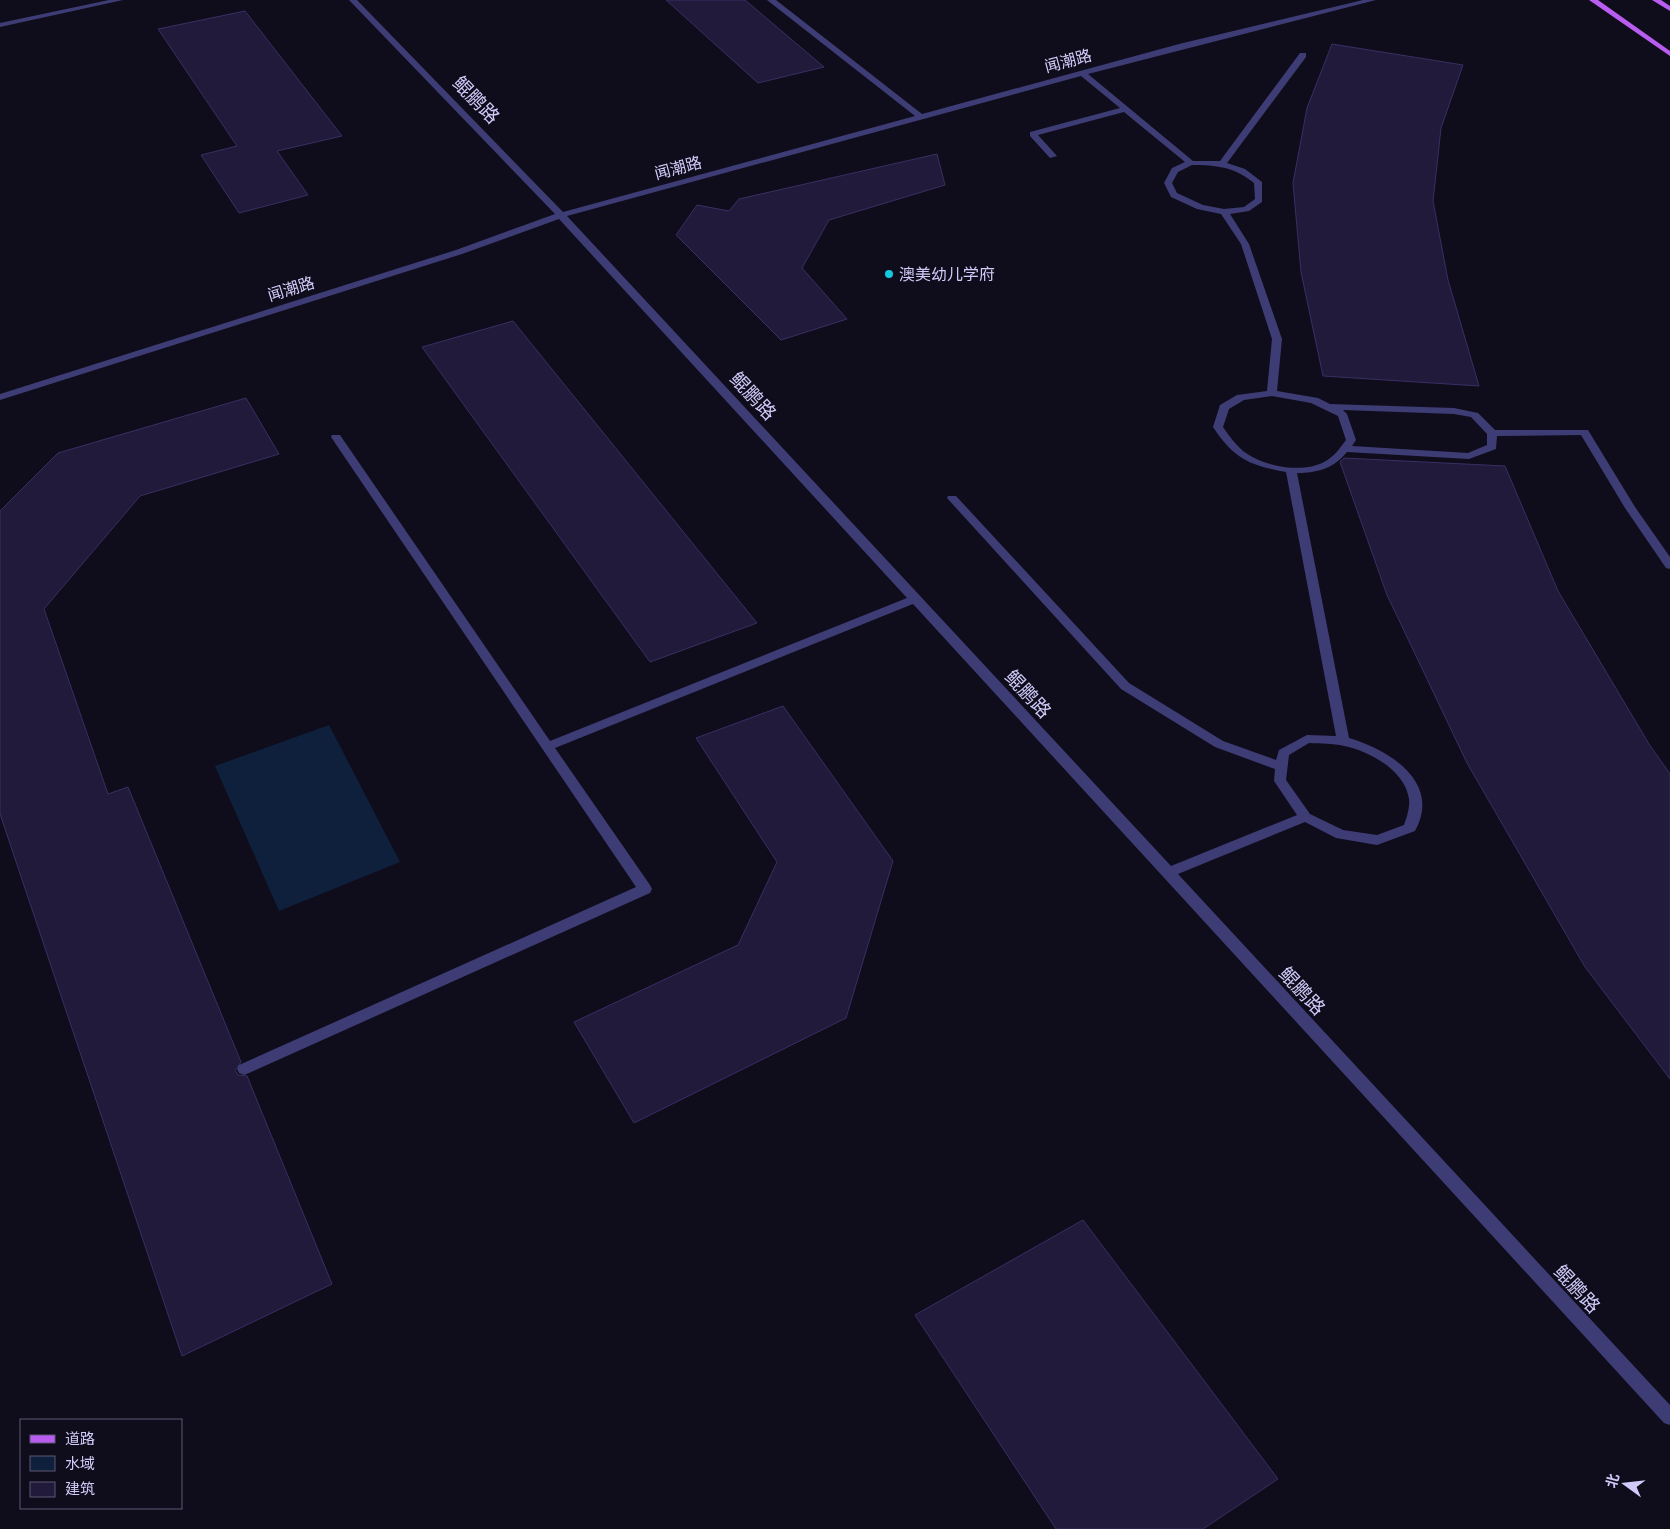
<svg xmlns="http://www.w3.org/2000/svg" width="1670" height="1529" font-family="'Space Grotesk','Noto Sans SC',sans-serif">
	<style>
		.water { fill: #0f203c }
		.building { fill: #211a3a; stroke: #392f64 }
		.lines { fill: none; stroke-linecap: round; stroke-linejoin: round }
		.minor { fill: #3e3c75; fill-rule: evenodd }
		.major { fill: #b95cf0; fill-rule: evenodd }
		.poi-dot { fill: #14c8dd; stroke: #0f0d1b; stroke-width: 2 }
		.labels { text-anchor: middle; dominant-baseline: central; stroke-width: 4.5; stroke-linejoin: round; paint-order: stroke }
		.far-street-label { font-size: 16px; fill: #d1cbfa; stroke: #0f0d1b }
		.far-poi-label { font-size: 16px; fill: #d1cbfa; stroke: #0f0d1b; text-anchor: start }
		.street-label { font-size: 19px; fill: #d1cbfa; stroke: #0f0d1b }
	</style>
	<rect width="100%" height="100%" fill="#0f0d1b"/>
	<polygon class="water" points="329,725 400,862 279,911 215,766"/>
	<g class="building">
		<polygon points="666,0 745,0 824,67 758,83"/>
		<polygon points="245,11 342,136 277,151 308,195 239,213 201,155 237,146 158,29"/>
		<polygon points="1332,44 1463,65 1441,128 1433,201 1448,280 1479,386 1323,376 1301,272 1293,183 1307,108"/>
		<polygon points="937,154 945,185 829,220 802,268 847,319 781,340 676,235 697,205 729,211 739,199"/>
		<polygon points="513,321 757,623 650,662 422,347"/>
		<polygon points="246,398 279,454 140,496 44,609 108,794 128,787 241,1062 235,1070 238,1075 247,1076 332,1284 182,1356 0,814 0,511 58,453"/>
		<polygon points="1344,458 1505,466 1558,591 1649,744 1670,774 1670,1079 1585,967 1467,763 1387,595 1340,462"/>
		<polygon points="783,706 893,861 846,1018 634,1123 574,1022 738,945 777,862 696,738"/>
		<polygon points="1083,1220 1278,1479 1203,1529 1056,1529 915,1315"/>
	</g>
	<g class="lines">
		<g class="minor">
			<polygon points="109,0 123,0 0,27 0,23"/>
			<path d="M349 0H357L563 212 915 116 767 0H776L922 114 1179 44 1363 0H1376L1088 74 1193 161H1220L1300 53H1306V57L1227 163 1245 169 1262 182V202L1249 211 1230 214 1249 244 1282 339 1277 391 1318 398 1330 404 1454 408 1478 413 1495 430H1588L1635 507 1670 557V569L1666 568 1625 508 1581 435 1497 436 1496 449 1469 459 1347 452C1334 468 1318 473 1297 473L1349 738C1389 750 1442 782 1415 831L1377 845 1336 838 1305 822 1178 874 1670 1405V1425L1664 1423 913 604 555 748 650 885 652 889 650 893 249 1073 244 1075 239 1073 237 1069 239 1065 636 887 331 437 332 435H340L550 741 907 598 559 219 462 254 0 400V394L456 250 555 214ZM1081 76 1120 108 1030 132V136L1050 158 1057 156 1038 135 1124 112 1185 162 1172 168 1164 183 1171 197 1197 209 1221 214 1241 244 1272 339 1267 391 1237 395 1220 405 1213 427C1234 459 1249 465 1286 472L1336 736 1307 735 1279 750 1276 760 1223 741 1129 683 956 496H948L947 498 1121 689 1215 747 1275 769 1274 781 1297 815 1171 866 567 216ZM1192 165C1216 165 1235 167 1254 183L1255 199 1244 207 1224 209 1203 205 1177 193 1172 183 1178 172ZM1272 396 1311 403 1338 416 1346 440C1340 448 1334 457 1324 462 1302 474 1262 466 1243 451 1235 444 1229 436 1223 427L1229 409 1244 400ZM1343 410 1454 414 1471 417 1487 434V445L1468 453 1352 446 1356 440 1347 414ZM1309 743C1320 744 1333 743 1344 746 1369 751 1405 770 1409 799 1410 807 1407 817 1404 825L1377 835 1343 830 1310 814 1286 780 1289 755Z"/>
		</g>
		<g class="major">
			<polygon points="1589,0 1598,0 1670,51 1670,56"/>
			<polygon points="1652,0 1661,0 1670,6 1670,11"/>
		</g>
	</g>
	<circle class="poi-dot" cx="889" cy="274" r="5"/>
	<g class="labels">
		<g class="far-street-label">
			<text transform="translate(1068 61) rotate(-15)">闻潮路</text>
			<text transform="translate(678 168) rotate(-15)">闻潮路</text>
			<text transform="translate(291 289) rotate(-17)">闻潮路</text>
		</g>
		<g class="far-poi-label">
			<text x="899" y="274">澳美幼儿学府</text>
		</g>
		<g class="street-label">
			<text transform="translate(476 100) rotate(46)">鲲鹏路</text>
			<text transform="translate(753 396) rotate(47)">鲲鹏路</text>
			<text transform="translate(1028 694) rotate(47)">鲲鹏路</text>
			<text transform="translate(1302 991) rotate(47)">鲲鹏路</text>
			<text transform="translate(1577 1289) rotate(47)">鲲鹏路</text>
		</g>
	</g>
	<rect x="20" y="1419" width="162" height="90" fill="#0f0d1b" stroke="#5d5974"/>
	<rect x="30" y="1435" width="25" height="8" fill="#b95cf0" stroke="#5d5974"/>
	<text x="65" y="1444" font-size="15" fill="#d1cbfa">道路</text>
	<rect x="30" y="1456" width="25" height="15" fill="#0f203c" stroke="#5d5974"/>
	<text x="65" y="1469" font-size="15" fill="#d1cbfa">水域</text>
	<rect x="30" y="1482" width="25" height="15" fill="#211a3a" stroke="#5d5974"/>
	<text x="65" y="1494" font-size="15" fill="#d1cbfa">建筑</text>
	<g transform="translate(1625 1484) rotate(285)" stroke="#0f0d1b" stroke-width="4" paint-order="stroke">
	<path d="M0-4L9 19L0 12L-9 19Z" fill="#d1cbfa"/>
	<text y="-8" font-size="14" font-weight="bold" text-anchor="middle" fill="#d1cbfa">北</text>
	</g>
</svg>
